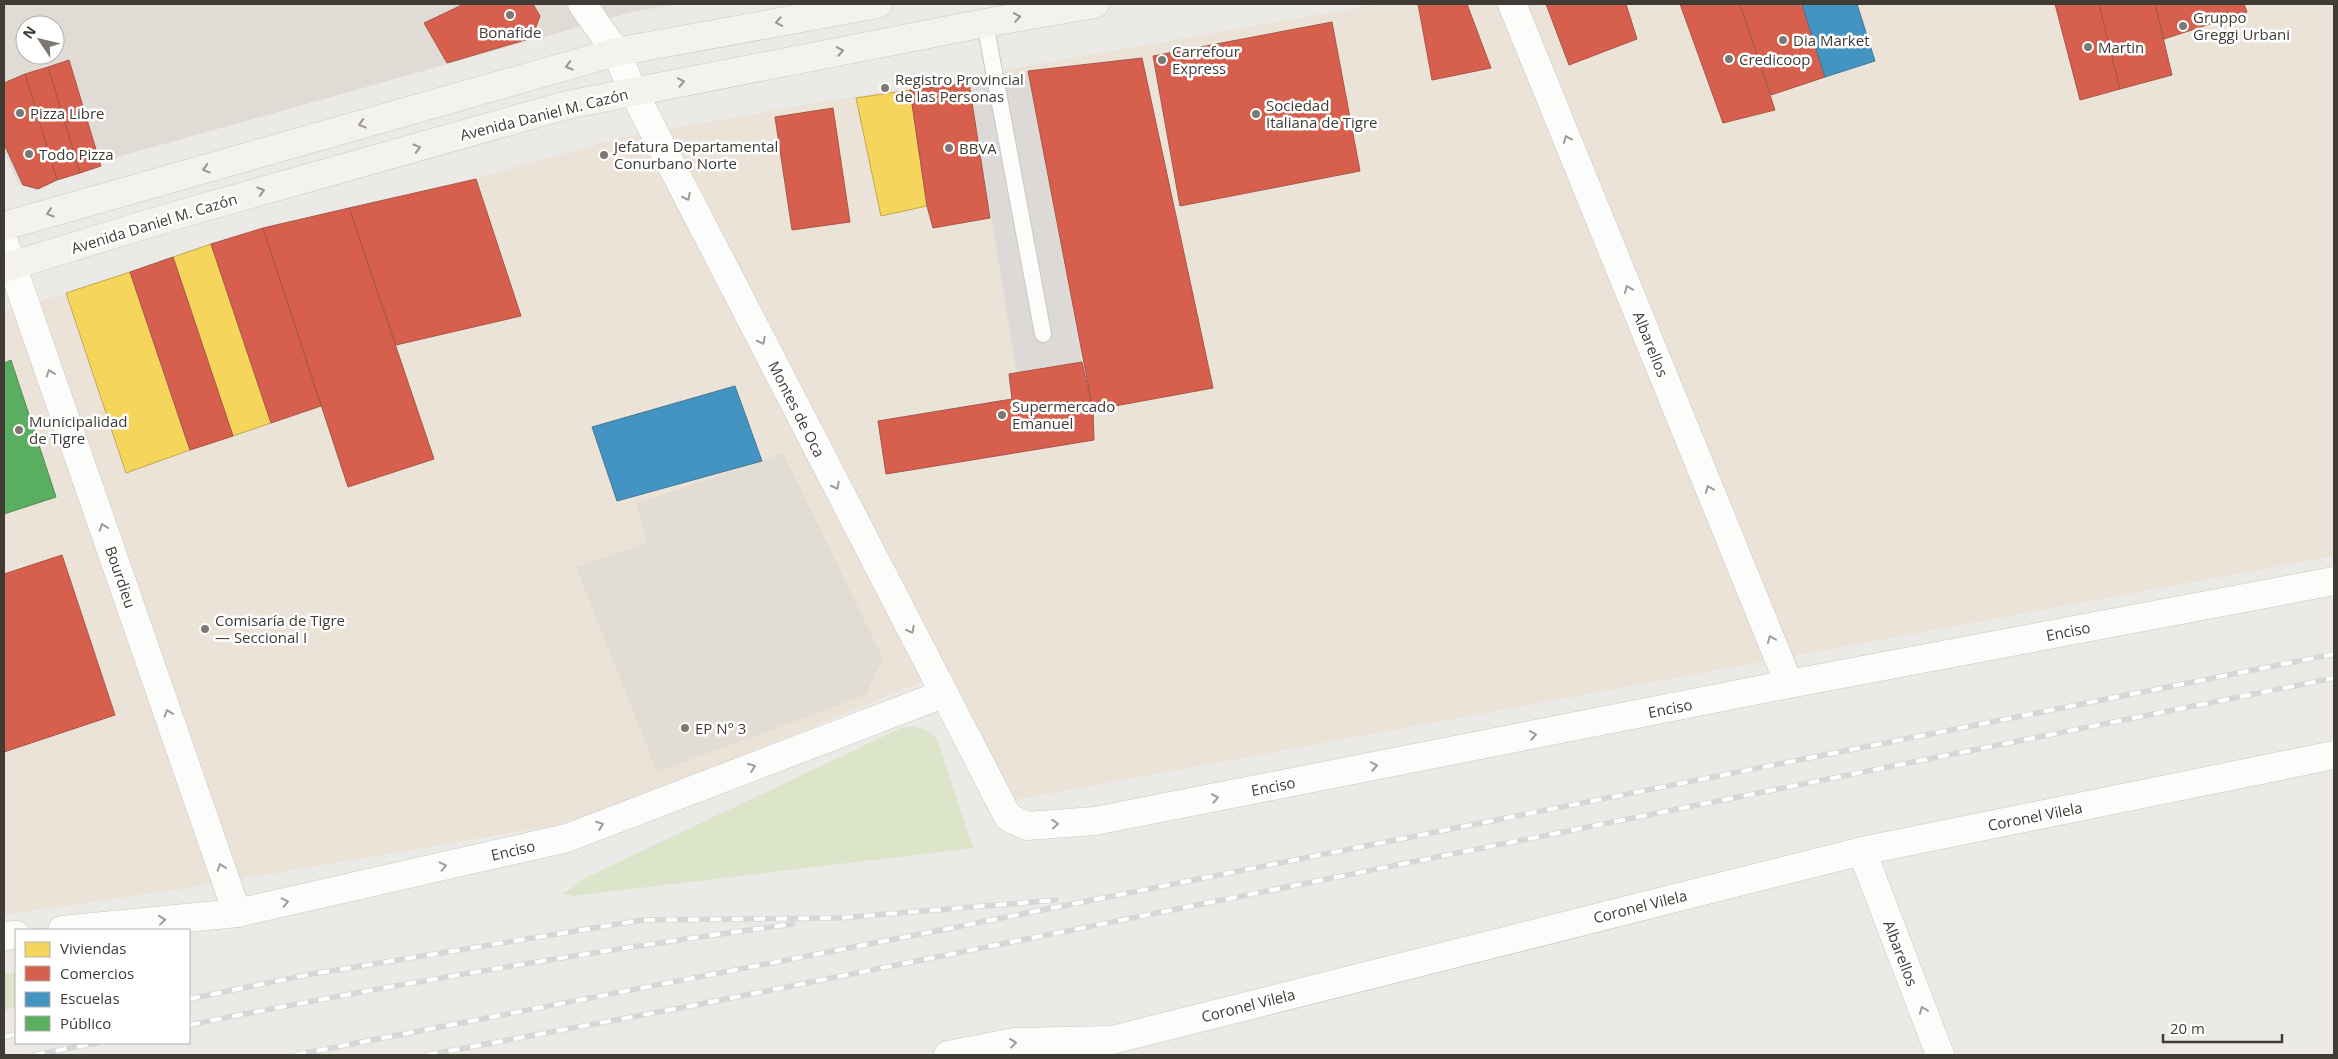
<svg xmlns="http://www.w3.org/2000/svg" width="2338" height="1059" font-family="'Open Sans',sans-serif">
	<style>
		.residential { fill: #e0dcd5; fill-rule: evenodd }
		.commercial { fill: #ebe2d8 }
		.education { fill: #e2ddd3 }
		.green { fill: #dce4c9 }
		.parking { fill: #dcd9d7 }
		.homes { fill: #f6d55c; stroke: #c0a750 }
		.shops { fill: #d6604d; stroke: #a95546 }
		.schools { fill: #4393c3; stroke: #427998 }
		.public { fill: #5aae61; stroke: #528c54 }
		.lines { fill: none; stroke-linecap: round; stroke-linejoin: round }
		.lane-casing { stroke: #c9c6c3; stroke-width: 18 }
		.street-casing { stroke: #c9c6c3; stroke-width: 29 }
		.secondary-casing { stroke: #cdc9c1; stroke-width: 29 }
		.lane { stroke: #fcfcfb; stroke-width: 16 }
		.street { stroke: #fcfcfb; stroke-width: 28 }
		.secondary { stroke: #f4f2ed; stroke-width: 28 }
		.rail-casing { stroke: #d8d7d7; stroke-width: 5.5 }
		.rail { stroke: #fff; stroke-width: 4; stroke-dasharray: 11; stroke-linecap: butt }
		.oneway { stroke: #9a9691 }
		.oneway2 { stroke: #9e9c98 }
		.poi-dot { fill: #7d7873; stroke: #fff; stroke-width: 2 }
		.labels { text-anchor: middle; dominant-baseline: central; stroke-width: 5; stroke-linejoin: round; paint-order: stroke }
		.poi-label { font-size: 15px; fill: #413b35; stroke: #fff; text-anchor: start }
		.street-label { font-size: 15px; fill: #413b35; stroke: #fff }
	</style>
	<rect width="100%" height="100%" fill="#eceae7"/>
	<path class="residential" d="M4 4H677L632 12 19 185 4 152ZM25 25H55V55H25Z"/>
	<polygon class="commercial" points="1378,4 2334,4 2334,556 1015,800 949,671 582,821 187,888 4,915 4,311 623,137"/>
	<polygon class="education" points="783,453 883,658 866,695 657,772 576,567 647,543 636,504"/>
	<g class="green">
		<polygon points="914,726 928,731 937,739 973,848 573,896 563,894 581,880 901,728"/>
		<polygon points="16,973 16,1007 4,1010 4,974"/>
	</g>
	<polygon class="parking" points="1028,71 1082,362 1017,373 969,83"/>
	<g class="homes">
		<polygon points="910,90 927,206 881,216 856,98"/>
		<polygon points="211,244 271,423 233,436 173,257"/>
		<polygon points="130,272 190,450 126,473 66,293"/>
	</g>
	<g class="shops">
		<polygon points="464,4 533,4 540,16 532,38 447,63 424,23"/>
		<polygon points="1418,4 1467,4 1491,68 1432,80"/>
		<polygon points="1546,4 1626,4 1637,39 1569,65"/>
		<polygon points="1680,4 1740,4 1775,110 1723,123"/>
		<polygon points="1740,4 1802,4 1825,77 1771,95"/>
		<polygon points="2055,4 2099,4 2120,89 2080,100"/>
		<polygon points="2099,4 2155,4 2172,75 2120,89"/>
		<polygon points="2155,4 2244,4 2247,12 2164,39"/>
		<polygon points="1332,22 1360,171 1180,206 1153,56"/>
		<polygon points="1142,58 1213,388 1093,410 1028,71"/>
		<polygon points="69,60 101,166 80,173 48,67"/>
		<polygon points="48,67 80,173 57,180 25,74"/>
		<polygon points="25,74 57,180 38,189 23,185 4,144 4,83"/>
		<polygon points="969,83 990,218 933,228 927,206 910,90"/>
		<polygon points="833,108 850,222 792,230 775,117"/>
		<polygon points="476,179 521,316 396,345 349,208"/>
		<polygon points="349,208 434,459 348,487 263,228"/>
		<polygon points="263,228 321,406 271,423 211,244"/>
		<polygon points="173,257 233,436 190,450 130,272"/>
		<polygon points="1082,362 1093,410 1094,440 886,474 878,421 1012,399 1009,374"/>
		<polygon points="62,555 115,715 4,752 4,574"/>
	</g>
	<g class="schools">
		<polygon points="1802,4 1857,4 1875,61 1825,77"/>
		<polygon points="735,386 762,461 617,501 592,427"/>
	</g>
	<polygon class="public" points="11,360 56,497 4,514 4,363"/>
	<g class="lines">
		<g class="lane-casing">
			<polyline id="lane" points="985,23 1043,334"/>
		</g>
		<g class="street-casing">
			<g id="street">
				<polyline points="582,4 616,52 633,91 1008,817 1027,826 1095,821 1789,684 2334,581"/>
				<polyline points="1512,4 1789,684"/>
				<polyline points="4,242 237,913"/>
				<polyline points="1862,851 1940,1055"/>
				<polyline points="62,930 237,913 567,838 943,694"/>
				<polyline points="4,936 16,935"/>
				<polyline points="948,1055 1014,1042 1112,1040 1862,851 2334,755"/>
			</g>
		</g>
		<g class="secondary-casing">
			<g id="secondary">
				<polyline points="4,226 616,52 878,4"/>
				<polyline points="4,268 177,215 567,105 985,23 1095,4"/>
			</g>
		</g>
		<use href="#lane" class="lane"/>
		<use href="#street" class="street"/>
		<use href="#secondary" class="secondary"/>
		<g class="rail-casing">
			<g id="rail">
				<polyline points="189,999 312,974 643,920 839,918 1056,900"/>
				<path d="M189 1025C389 985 590 951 793 924"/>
				<polyline points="4,1037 16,1034"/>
				<polyline points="34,1055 97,1043"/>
				<polyline points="295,1055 926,933 2334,654"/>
				<polyline points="427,1055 691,1006 2334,678"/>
			</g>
		</g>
		<use href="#rail" class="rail"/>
	</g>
	<defs><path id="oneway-chevron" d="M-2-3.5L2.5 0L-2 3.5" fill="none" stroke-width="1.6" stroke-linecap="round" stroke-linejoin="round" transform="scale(1.25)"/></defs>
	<g class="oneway">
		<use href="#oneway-chevron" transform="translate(1017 17) rotate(-10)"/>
		<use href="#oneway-chevron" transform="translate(779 22) rotate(170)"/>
		<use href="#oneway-chevron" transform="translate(840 51) rotate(-11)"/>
		<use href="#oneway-chevron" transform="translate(569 66) rotate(164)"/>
		<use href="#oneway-chevron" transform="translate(681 82) rotate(-11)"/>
		<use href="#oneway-chevron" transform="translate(362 124) rotate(164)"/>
		<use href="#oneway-chevron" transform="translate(417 148) rotate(-16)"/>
		<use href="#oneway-chevron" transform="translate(206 169) rotate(164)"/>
		<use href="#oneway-chevron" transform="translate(261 191) rotate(-16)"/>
		<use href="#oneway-chevron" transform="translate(50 213) rotate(164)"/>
	</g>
	<g class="oneway2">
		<use href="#oneway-chevron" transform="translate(1567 139) rotate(-112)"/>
		<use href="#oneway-chevron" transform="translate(687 197) rotate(63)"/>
		<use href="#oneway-chevron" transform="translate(1628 289) rotate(-112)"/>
		<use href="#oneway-chevron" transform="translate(762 341) rotate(63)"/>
		<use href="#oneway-chevron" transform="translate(50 373) rotate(-109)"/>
		<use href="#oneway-chevron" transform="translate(836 486) rotate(63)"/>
		<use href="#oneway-chevron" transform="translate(1709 489) rotate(-112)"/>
		<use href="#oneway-chevron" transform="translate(103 527) rotate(-109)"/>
		<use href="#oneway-chevron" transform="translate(911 630) rotate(63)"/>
		<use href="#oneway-chevron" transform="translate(1771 639) rotate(-112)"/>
		<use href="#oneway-chevron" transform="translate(168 713) rotate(-109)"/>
		<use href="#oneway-chevron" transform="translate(1533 735) rotate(-11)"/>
		<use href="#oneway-chevron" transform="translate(1374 766) rotate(-11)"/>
		<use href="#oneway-chevron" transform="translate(752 767) rotate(-21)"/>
		<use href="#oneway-chevron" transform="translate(1215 798) rotate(-11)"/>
		<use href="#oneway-chevron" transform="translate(1055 824) rotate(-4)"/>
		<use href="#oneway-chevron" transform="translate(600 825) rotate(-21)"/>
		<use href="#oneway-chevron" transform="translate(443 866) rotate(-13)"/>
		<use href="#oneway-chevron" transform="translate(221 867) rotate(-109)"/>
		<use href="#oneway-chevron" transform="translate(285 902) rotate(-13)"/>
		<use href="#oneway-chevron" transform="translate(162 920) rotate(-6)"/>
		<use href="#oneway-chevron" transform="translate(1923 1010) rotate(-111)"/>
		<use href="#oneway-chevron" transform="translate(1013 1043) rotate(-7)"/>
	</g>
	<g class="poi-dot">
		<circle cx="510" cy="15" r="5"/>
		<circle cx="2183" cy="26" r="5"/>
		<circle cx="1783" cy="40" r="5"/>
		<circle cx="2088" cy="47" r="5"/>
		<circle cx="1729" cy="59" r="5"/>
		<circle cx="1162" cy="60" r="5"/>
		<circle cx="885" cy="88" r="5"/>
		<circle cx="20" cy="113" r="5"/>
		<circle cx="1256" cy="114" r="5"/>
		<circle cx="949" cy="148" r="5"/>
		<circle cx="29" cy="154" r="5"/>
		<circle cx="604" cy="155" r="5"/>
		<circle cx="1002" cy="415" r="5"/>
		<circle cx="19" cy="430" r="5"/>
		<circle cx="205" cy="629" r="5"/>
		<circle cx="685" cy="728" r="5"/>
	</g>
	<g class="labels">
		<g class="poi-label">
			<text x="2193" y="17">Gruppo<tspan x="2193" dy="17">Greggi Urbani</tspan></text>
			<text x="510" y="32" text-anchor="middle">Bonafide</text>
			<text x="1793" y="40">Dia Market</text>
			<text x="2098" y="47">Martin</text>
			<text x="1172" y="51">Carrefour<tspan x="1172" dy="17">Express</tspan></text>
			<text x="1739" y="59">Credicoop</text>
			<text x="895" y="79">Registro Provincial<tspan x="895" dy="17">de las Personas</tspan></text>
			<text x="1266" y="105">Sociedad<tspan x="1266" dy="17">Italiana de Tigre</tspan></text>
			<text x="30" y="113">Pizza Libre</text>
			<text x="614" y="146">Jefatura Departamental<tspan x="614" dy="17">Conurbano Norte</tspan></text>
			<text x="959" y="148">BBVA</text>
			<text x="39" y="154">Todo Pizza</text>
			<text x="1012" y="406">Supermercado<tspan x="1012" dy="17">Emanuel</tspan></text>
			<text x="29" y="421">Municipalidad<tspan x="29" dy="17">de Tigre</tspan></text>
			<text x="215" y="620">Comisaría de Tigre<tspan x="215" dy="17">— Seccional I</tspan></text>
			<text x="695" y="728">EP N° 3</text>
		</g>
		<g class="street-label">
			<text transform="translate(544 114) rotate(-14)">Avenida Daniel M. Cazón</text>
			<text transform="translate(154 223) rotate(-17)">Avenida Daniel M. Cazón</text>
			<text transform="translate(1651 344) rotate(68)">Albarellos</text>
			<text transform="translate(797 409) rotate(63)">Montes de Oca</text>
			<text transform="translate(121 577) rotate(71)">Bourdieu</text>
			<text transform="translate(2068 631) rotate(-11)">Enciso</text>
			<text transform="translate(1670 708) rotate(-11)">Enciso</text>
			<text transform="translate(1273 786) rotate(-11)">Enciso</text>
			<text transform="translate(2035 816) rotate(-11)">Coronel Vilela</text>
			<text transform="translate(513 850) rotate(-13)">Enciso</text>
			<text transform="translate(1640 906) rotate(-14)">Coronel Vilela</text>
			<text transform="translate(1901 953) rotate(69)">Albarellos</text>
			<text transform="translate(1248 1005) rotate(-14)">Coronel Vilela</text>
		</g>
	</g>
	<rect width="2338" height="1059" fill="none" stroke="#413b35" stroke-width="10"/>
	<rect x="15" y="929" width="175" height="115" fill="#ffffff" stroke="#b3b1ae"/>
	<rect x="25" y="942" width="25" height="15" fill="#f6d55c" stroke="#b3b1ae"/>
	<text x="60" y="954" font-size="15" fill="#413b35">Viviendas</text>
	<rect x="25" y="966" width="25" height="15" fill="#d6604d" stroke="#b3b1ae"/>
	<text x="60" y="979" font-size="15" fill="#413b35">Comercios</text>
	<rect x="25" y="992" width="25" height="15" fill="#4393c3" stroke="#b3b1ae"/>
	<text x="60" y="1004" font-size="15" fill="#413b35">Escuelas</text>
	<rect x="25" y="1016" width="25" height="15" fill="#5aae61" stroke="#b3b1ae"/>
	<text x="60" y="1029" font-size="15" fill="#413b35">Público</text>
	<g transform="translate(40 40) rotate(305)"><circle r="24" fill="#ffffff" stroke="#b3b1ae"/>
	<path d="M0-4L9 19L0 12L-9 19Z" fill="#7d7873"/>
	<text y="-8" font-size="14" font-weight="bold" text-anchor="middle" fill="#413b35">N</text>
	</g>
	<path d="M2163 1034v8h119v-8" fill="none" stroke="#413b35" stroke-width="2.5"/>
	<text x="2170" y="1034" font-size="15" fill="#413b35" stroke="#ffffff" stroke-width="4" paint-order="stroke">20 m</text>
</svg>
